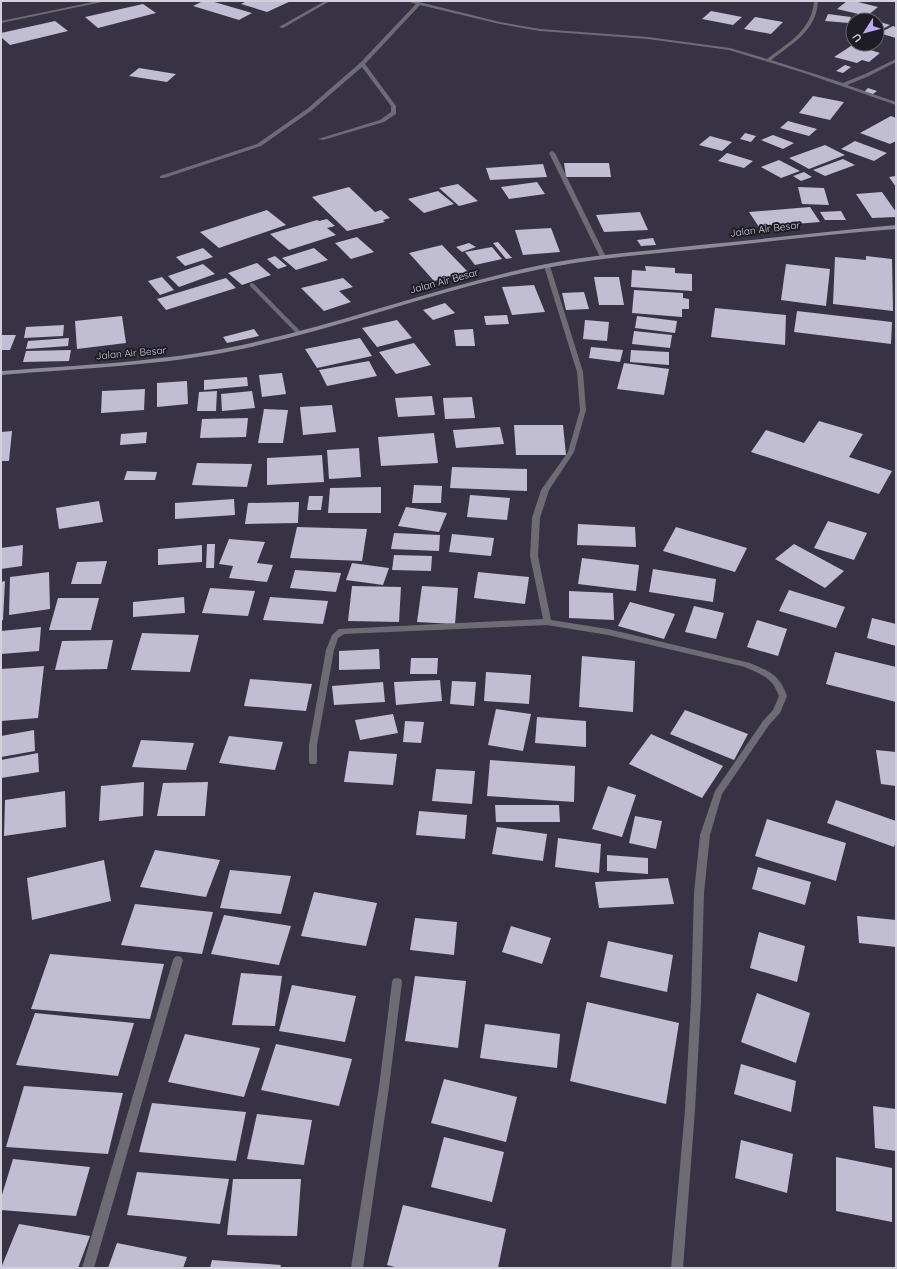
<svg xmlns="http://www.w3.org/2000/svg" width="897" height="1269" font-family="Quicksand,sans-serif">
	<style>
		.building { fill: #c1bdd2 }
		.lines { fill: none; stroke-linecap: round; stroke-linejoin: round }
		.lane { fill: #6d6c74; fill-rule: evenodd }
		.street { fill: #6d6c74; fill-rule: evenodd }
		.secondary { fill: #8c8a97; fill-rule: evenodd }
		.labels { text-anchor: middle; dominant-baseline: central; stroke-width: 4; stroke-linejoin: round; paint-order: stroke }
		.far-street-label { font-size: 10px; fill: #d2d0db; stroke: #1e1c24 }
	</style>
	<rect width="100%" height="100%" fill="#373344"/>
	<g class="building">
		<polygon points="203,1 211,1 252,13 239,20 193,6"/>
		<polygon points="247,1 291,1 267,12 241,4"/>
		<polygon points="847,1 854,1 878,7 867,16 837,9"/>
		<polygon points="143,4 156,13 98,28 85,17"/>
		<polygon points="711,11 742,17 733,25 702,19"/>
		<polygon points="828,14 851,17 849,23 825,21"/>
		<polygon points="755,17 783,22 771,34 744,29"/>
		<polygon points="55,21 68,31 10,45 1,37 1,33"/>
		<polygon points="877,21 890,25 877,32"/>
		<polygon points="893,26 896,27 896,38 879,33"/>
		<polygon points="854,44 870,46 867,49 880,53 869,62 862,60 857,63 834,57"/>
		<polygon points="845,65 851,67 843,73 836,71"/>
		<polygon points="139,68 176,74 167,82 129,76"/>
		<polygon points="868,88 877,91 873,94 864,92"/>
		<polygon points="813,96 844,102 830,120 799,113"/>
		<polygon points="891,116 896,118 896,141 890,144 860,133"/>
		<polygon points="788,121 817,129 809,136 780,128"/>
		<polygon points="745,133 756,136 751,142 740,139"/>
		<polygon points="773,135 794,143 783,149 761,140"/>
		<polygon points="710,136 732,142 722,151 699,145"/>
		<polygon points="855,141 887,153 874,161 841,149"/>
		<polygon points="825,145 845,155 809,169 789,158"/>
		<polygon points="727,153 753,161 744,168 718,161"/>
		<polygon points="843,159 855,165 825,176 813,170"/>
		<polygon points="779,160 800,171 781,178 761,167"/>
		<polygon points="564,163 609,163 611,177 566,177"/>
		<polygon points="543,164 547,177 490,180 486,168"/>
		<polygon points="804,172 812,177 801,181 793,176"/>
		<polygon points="896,176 896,187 889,177"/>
		<polygon points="537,182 545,194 509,199 501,187"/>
		<polygon points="458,184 478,201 459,206 439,188"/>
		<polygon points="349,187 375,212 381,210 390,218 383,220 385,222 347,231 312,197"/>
		<polygon points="798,187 824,188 829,205 802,204"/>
		<polygon points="438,191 454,204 424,213 408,199"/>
		<polygon points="882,192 896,212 896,217 872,218 856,194"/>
		<polygon points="810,207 820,222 759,227 749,212"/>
		<polygon points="267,210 286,225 219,248 200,232"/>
		<polygon points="841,211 846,220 825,220 820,212"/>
		<polygon points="640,212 648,230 604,232 596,215"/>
		<polygon points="327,219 335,226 327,228 336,235 289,250 270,234 317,220 319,221"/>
		<polygon points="551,228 560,252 523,255 515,230"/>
		<polygon points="357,237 374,252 351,259 335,243"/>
		<polygon points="653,238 656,245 641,246 637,240"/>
		<polygon points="498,242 512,258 506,259 493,243"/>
		<polygon points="469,243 476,247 462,252 456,247"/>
		<polygon points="442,245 468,272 434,281 409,253"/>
		<polygon points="492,247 502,259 475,265 465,252"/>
		<polygon points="203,248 213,257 185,266 176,257"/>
		<polygon points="314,248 328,260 296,270 282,258"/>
		<polygon points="275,256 287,266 278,269 267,259"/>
		<polygon points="866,256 892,259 893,311 833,304 835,257 866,260"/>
		<polygon points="257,263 271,275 242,285 228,273"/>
		<polygon points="203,264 215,274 179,287 168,276"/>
		<polygon points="786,264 830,269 826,306 781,300"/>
		<polygon points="645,266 675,268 675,273 692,274 692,291 631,287 632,270 646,271"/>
		<polygon points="162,277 174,290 160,295 148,281"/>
		<polygon points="594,277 619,277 624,305 599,305"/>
		<polygon points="226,278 236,288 166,310 157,299"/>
		<polygon points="343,278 353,287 339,291 351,302 324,311 301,288"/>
		<polygon points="534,285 545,312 512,315 502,287"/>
		<polygon points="634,290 683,293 683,298 689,299 689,309 682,309 682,317 632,313"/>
		<polygon points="584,292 589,309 566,310 562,293"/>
		<polygon points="445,303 455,313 433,320 423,310"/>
		<polygon points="715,308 786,315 785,345 711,337"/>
		<polygon points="797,311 892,322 891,344 794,332"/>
		<polygon points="507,315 509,324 486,325 484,316"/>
		<polygon points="122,316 126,343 77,349 75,321"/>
		<polygon points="637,316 677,321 675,333 635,328"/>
		<polygon points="397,320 412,338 377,347 362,328"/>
		<polygon points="585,320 609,322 607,341 583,339"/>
		<polygon points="64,325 63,336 24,338 26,327"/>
		<polygon points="254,329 259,336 227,343 223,337"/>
		<polygon points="473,329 475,346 456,346 454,330"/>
		<polygon points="634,331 672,335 670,348 632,344"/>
		<polygon points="1,335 16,335 10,350 1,350"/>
		<polygon points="69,338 68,346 26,349 28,341"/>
		<polygon points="360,338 372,356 317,368 305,349"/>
		<polygon points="414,343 431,365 396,374 379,352"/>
		<polygon points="591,347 623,350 620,362 589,358"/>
		<polygon points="71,350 69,361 23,362 26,351"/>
		<polygon points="631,350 669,352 669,365 630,362"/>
		<polygon points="369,361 377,376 327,386 319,370"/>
		<polygon points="624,363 669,369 664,395 617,389"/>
		<polygon points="282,373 286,394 262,397 259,375"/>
		<polygon points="247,377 248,386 204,390 204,380"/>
		<polygon points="187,381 188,404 157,407 157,383"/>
		<polygon points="145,389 144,410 101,413 102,391"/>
		<polygon points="217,391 216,411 197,411 199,392"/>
		<polygon points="252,391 255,408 222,411 221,394"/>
		<polygon points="432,396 435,415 398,417 395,398"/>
		<polygon points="472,397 475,418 445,419 443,398"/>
		<polygon points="332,405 336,432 303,435 300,407"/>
		<polygon points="264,409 288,410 283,443 258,443"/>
		<polygon points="248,418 246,437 200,438 202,419"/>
		<polygon points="819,421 863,434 849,457 892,471 879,494 751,452 766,430 804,443"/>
		<polygon points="514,425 563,425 566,455 516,455"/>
		<polygon points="500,427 504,444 456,448 453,430"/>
		<polygon points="12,431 9,461 1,461 1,432"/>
		<polygon points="147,432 146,443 120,445 121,434"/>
		<polygon points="434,433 438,463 381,466 378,437"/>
		<polygon points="359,448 361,477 329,479 327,450"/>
		<polygon points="322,455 324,482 267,485 267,458"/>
		<polygon points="197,463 252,464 247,487 192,485"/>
		<polygon points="452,467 527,469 527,491 450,488"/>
		<polygon points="127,471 157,472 155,480 124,480"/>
		<polygon points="414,485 442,486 441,503 412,503"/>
		<polygon points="381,487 381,513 328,513 330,488"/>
		<polygon points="470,495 510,498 507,520 467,517"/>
		<polygon points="309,496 323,496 321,510 307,510"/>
		<polygon points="234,499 235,515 175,519 175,503"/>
		<polygon points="99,501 103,522 59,529 56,508"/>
		<polygon points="299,502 298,523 245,524 248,503"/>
		<polygon points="406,507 447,513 439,532 398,526"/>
		<polygon points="828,521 867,533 854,560 814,548"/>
		<polygon points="578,524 635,527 636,547 577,545"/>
		<polygon points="297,527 367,529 362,561 290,558"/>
		<polygon points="676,527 747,548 735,572 663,551"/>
		<polygon points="394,533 440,535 439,551 391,549"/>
		<polygon points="452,534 494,538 491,556 449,552"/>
		<polygon points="229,539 265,542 257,563 273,565 267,582 229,578 233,566 219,564"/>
		<polygon points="207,544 215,544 214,568 206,568"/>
		<polygon points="794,544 844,571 825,588 775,559"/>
		<polygon points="23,545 22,566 1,569 1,548"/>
		<polygon points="202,545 202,562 158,565 158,549"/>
		<polygon points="394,555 432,556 431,571 392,570"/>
		<polygon points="582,558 639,565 636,591 578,584"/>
		<polygon points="107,561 101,584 71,584 77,562"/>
		<polygon points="352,563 389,568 383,585 346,580"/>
		<polygon points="653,569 716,579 713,602 649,592"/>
		<polygon points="295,570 341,573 336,592 290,588"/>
		<polygon points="49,572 50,609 9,615 10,577"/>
		<polygon points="478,572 529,577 525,604 474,598"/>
		<polygon points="5,581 3,620 1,621 1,582"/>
		<polygon points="352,586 401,587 399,622 348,621"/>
		<polygon points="422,586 458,588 455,624 417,622"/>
		<polygon points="210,588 255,591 248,616 202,613"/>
		<polygon points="789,590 845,607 836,628 779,611"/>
		<polygon points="569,591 613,593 614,620 569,618"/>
		<polygon points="184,597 185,613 133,617 133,602"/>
		<polygon points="270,597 328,601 323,624 263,620"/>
		<polygon points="58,598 99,598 91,630 49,630"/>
		<polygon points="630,602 675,614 664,639 618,626"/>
		<polygon points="694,606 724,613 716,639 685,632"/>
		<polygon points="872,618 896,624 896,646 867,638"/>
		<polygon points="757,620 787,629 778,656 747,647"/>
		<polygon points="41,627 39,651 1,654 1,631"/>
		<polygon points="142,633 199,635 190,672 131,670"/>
		<polygon points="113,640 107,669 55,670 62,641"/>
		<polygon points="379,649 380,669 339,670 339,651"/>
		<polygon points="835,652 896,667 896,702 826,684"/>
		<polygon points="582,656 635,661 633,712 579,707"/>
		<polygon points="411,658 438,658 437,674 410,674"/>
		<polygon points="44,666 38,718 1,721 1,669"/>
		<polygon points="486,672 531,675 529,704 484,701"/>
		<polygon points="250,679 312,684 306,711 244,706"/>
		<polygon points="440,680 442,701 396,705 394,682"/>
		<polygon points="452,681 476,682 474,706 450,704"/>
		<polygon points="383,682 385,702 334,705 332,686"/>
		<polygon points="496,709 531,714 523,751 488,745"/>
		<polygon points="685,710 748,734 734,760 670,734"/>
		<polygon points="393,714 398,733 360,740 355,720"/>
		<polygon points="537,717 586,721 586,747 535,743"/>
		<polygon points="405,721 424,722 421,743 403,742"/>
		<polygon points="34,730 35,751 1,757 1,736"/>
		<polygon points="651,734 723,766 702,798 629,764"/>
		<polygon points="229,736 283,742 275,770 219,763"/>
		<polygon points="141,740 194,743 186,770 132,767"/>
		<polygon points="876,750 896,752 896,786 881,784"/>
		<polygon points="349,751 397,754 393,785 344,782"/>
		<polygon points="38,753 39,772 1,778 1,760"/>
		<polygon points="490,760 575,766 574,802 487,796"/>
		<polygon points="436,769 475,771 472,804 432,801"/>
		<polygon points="144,782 143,816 99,821 101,786"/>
		<polygon points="208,782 205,816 157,816 163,783"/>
		<polygon points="608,786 636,795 622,837 592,829"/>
		<polygon points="65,791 66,827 4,836 5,800"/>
		<polygon points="836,800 896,821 896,840 894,847 827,823"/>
		<polygon points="495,805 559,805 560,822 496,822"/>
		<polygon points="419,811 467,815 465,839 416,835"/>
		<polygon points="635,816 662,821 656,849 629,843"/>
		<polygon points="767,819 846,843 836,881 755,856"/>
		<polygon points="497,827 547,834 543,861 492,854"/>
		<polygon points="558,838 601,844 599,873 555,867"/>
		<polygon points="155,850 220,860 206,897 140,887"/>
		<polygon points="607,855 648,858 648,874 607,871"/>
		<polygon points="104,860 111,901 32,920 27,878"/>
		<polygon points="758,867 811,882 805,905 752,889"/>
		<polygon points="230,870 291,876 281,914 220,908"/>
		<polygon points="668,878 674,904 599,908 595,882"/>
		<polygon points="314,892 377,903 366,946 301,936"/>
		<polygon points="135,904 213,912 202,954 121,945"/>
		<polygon points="224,915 291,926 279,965 211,954"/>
		<polygon points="857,916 896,920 896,947 859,943"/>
		<polygon points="415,918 457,922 454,955 410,950"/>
		<polygon points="511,926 551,938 542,964 502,952"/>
		<polygon points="759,932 805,946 797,982 750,968"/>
		<polygon points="608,941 673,955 667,992 600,977"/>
		<polygon points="50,954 164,964 150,1019 31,1009"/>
		<polygon points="241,973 282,976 275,1026 232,1025"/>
		<polygon points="415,976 466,981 458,1048 405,1041"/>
		<polygon points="292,985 356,996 345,1042 279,1031"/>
		<polygon points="757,993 810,1013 796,1063 741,1042"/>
		<polygon points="587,1002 679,1023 666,1104 570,1081"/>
		<polygon points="35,1013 134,1023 118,1076 16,1065"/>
		<polygon points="485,1024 560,1034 557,1068 480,1058"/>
		<polygon points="185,1034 260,1048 244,1097 168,1082"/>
		<polygon points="276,1044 352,1059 339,1106 261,1090"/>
		<polygon points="741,1064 796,1081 791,1112 734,1094"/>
		<polygon points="444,1079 517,1097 506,1142 431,1123"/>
		<polygon points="24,1086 123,1093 108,1154 6,1147"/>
		<polygon points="152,1103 246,1112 236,1161 139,1152"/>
		<polygon points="873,1106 896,1109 896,1151 875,1148"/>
		<polygon points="257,1114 312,1120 304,1165 247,1159"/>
		<polygon points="444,1137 504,1152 492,1202 431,1187"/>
		<polygon points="741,1140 793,1154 787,1193 735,1178"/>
		<polygon points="836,1157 892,1168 892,1222 836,1211"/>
		<polygon points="13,1159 90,1167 76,1216 1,1210 1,1198"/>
		<polygon points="137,1172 229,1179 220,1224 127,1215"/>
		<polygon points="233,1179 301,1179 297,1236 227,1235"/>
		<polygon points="403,1205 506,1229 498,1268 399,1268 387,1265"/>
		<polygon points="19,1224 90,1236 78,1268 1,1268"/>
		<polygon points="117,1243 187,1257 183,1268 108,1268"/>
		<polygon points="212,1260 281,1265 280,1268 210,1268"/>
	</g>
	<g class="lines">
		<polygon class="lane" points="98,1 107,1 1,23 1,21"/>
		<g class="street">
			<polygon points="325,1 330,1 283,28 279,27"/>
			<path d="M407 1 419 2 500 22 540 29 648 37 730 48 767 59C788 43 812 30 814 1H818C817 30 792 44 771 60L843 83 865 74 896 59V62L869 76 847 85 896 102V105L804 73 729 50 648 39 540 31 500 24 420 5 365 64 396 106V114L384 122 323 140 318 139 380 120 391 112V106L362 67 311 111 261 146 164 178H160V176L257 144 307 109 360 63 416 4Z"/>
			<polygon points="552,151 555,153 606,257 605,258 600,257 549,153"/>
			<path d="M547 264 550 266 583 372 586 410 574 452 549 490 540 518 538 556 551 620 608 629 750 663C770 672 779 674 787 696L780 713 769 725 722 794 710 835 704 893 701 1001 695 1110 683 1268H671L685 1110 691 1001 694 893 700 835 715 791 763 721 773 710 779 696C772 677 762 675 745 667L608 635 547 625 344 634 338 638 334 650 317 745V762L316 764H310L309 762V745L326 650 332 635 339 629 543 619 530 556 532 518 541 490 568 452 580 410 577 372 544 266Z"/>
			<polygon points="252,283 254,284 301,332 301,334 297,334 250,286 250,284"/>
			<polygon points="178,956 181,957 183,960 94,1268 82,1268 173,960 175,957"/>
			<polygon points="397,978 401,979 402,982 389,1087 363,1268 351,1268 379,1087 392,982 393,979"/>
		</g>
		<path class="secondary" d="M896 225V229C831 234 766 242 700 249 649 254 597 258 546 268 443 288 345 327 242 349 163 366 81 368 1 375V371C81 365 163 362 242 345 345 323 443 285 546 264 597 254 649 251 700 245 766 239 831 231 896 225Z"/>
	</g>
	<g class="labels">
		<g class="far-street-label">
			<text transform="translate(765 229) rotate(-7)">Jalan Air Besar</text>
			<text transform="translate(444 281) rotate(-15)">Jalan Air Besar</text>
			<text transform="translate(131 353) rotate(-5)">Jalan Air Besar</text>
		</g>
	</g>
	<rect width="897" height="1269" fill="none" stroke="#d2d0db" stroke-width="4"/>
	<g transform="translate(865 32) rotate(234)"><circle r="19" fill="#1e1c24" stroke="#66646d"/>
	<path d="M0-3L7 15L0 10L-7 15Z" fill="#bca9f5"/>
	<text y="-6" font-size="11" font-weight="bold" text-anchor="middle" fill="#d2d0db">U</text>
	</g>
</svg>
